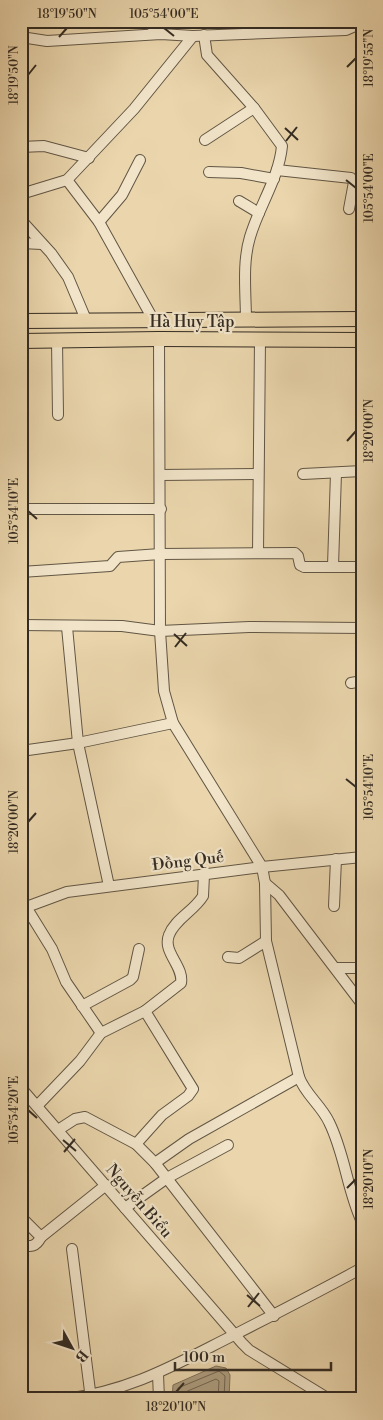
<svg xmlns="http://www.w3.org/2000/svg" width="383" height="1420" font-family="'Libre Bodoni',serif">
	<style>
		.water { fill: #ac9b7d; stroke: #7c6e59 }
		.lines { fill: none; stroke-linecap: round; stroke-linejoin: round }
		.shore { stroke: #706350; stroke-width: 1 }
		.minor-casing { stroke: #615644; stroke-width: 12 }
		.major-casing { stroke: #332b22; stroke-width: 16 }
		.minor { stroke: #f1e4c9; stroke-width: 10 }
		.major { stroke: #ead5ac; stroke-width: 14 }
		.ticks { fill: none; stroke: #332b22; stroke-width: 2 }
		.labels { text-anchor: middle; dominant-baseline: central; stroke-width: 4.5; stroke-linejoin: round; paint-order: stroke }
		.street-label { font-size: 16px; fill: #332b22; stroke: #f1e4c9 }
		.neatline { fill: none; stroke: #332b22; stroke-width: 2 }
		.ticks-label { font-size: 12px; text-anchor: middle; fill: #332b22 }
	</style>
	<rect width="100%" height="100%" fill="#ead5ac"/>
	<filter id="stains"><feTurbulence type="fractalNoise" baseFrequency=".004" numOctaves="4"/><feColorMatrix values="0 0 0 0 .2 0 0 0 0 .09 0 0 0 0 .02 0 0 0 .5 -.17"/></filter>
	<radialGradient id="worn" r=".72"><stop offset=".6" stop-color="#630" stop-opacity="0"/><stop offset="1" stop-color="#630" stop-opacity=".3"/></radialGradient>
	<polygon class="water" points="216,1366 226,1368 230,1375 229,1399 172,1399 173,1385"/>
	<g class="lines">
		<g class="shore">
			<polyline points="177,1399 178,1388 219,1371 225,1376 224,1399"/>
			<polyline points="183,1399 183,1393 216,1379 219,1381 218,1399"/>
		</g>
		<g class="minor-casing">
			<g id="minor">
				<polyline points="146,21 161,34"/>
				<path d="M204 35 207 55 254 108 282 146C279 178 259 206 250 237 242 263 246 294 246 321"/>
				<polyline points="21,37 47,41 161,34 193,36 346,30 362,23"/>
				<polyline points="205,140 254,108"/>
				<polyline points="21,147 44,146 89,158"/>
				<polyline points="277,170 351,178 354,182 349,209"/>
				<polyline points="209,172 241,173 274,179"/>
				<polyline points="67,180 99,222 154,321"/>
				<polyline points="21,194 67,180 134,109 193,36"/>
				<polyline points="239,201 259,213"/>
				<polyline points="21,220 51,253 68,277 87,322"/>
				<polyline points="99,222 122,195 140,160"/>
				<polyline points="21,243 42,244"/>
				<path d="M159 339 160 631 164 691 173 723 262 867 265 883 266 941 299 1077C305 1094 321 1105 329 1122 345 1154 347 1190 362 1222"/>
				<polyline points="57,341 58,415"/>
				<polyline points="303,474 362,471"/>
				<polyline points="160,475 258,474"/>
				<polyline points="21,509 161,509"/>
				<polyline points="258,553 260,339"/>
				<polyline points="333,566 336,473"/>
				<polyline points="21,572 110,566 118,557 160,554 295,553 298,556 300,565 304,567 362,567"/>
				<polyline points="21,625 122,626 160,631 249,627 362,628"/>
				<polyline points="67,627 78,743 109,886"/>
				<polyline points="351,683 362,681"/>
				<polyline points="21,751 78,743 173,723"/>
				<polyline points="265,883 279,895 362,1004"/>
				<polyline points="334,906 336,859"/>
				<polyline points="26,907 52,949 66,982 101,1033"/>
				<polyline points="21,909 67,892 262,867 362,857"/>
				<polyline points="228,957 239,958 266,941"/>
				<polyline points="336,968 362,968"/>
				<polyline points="82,1006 130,980 133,977 139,949"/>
				<polyline points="21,1088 242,1343 249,1350 329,1399"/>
				<path d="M37 1106 80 1061 101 1033 145 1011 181 983C184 966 162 952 169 935 175 919 194 911 203 896L204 875"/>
				<polyline points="58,1130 75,1119 85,1117 136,1144 155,1163 274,1316"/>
				<polyline points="136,1144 162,1115 188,1096 193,1089 145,1011"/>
				<polyline points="155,1163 189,1139 299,1077"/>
				<polyline points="125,1208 167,1178 228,1145"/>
				<polyline points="21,1217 41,1237 106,1185"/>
				<path d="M21 1245C31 1247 36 1247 41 1237"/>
				<polyline points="72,1249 91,1399"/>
				<polyline points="158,1374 159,1399"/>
				<path d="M65 1399C131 1391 176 1364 234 1335 277 1313 320 1291 362 1268"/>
			</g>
		</g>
		<g class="major-casing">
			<g id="major">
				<polyline points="21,321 362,319"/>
				<polyline points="21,341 159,339 362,340"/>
			</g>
		</g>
		<use href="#minor" class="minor"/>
		<use href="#major" class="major"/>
	</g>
	<path class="ticks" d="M164 28 174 36M59 37 67 28M347 67 356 58M28 75 36 65M285 128 298 140M286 141 297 127M346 180 356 188M347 441 356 431M28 511 37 519M174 634 187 646M175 647 186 633M346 779 356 787M28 822 36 813M28 1110 37 1118M63 1140 76 1151M64 1152 75 1139M347 1188 356 1179M247 1295 260 1306M248 1307 259 1293M176 1392 184 1383"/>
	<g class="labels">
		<g class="street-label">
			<text x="192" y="322">Hà Huy Tập</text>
			<text transform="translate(188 861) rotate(-7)">Đồng Quế</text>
			<text transform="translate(139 1201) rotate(49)">Nguyễn Biểu</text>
		</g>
	</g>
	<rect width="383" height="1420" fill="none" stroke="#ead5ac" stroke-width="55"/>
	<g transform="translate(72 1348) rotate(130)" stroke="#f1e4c9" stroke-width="4" paint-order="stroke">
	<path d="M0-4L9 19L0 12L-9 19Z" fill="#332b22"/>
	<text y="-8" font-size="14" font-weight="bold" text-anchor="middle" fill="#332b22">B</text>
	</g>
	<path d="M175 1362v8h156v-8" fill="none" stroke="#332b22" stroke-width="2.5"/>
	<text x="183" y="1362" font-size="15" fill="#332b22" stroke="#f1e4c9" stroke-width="4" paint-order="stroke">100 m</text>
	<rect x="28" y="28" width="328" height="1364" class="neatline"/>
	<g class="ticks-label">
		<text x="67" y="18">18°19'50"N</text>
		<text x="164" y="18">105°54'00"E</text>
		<text transform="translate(369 58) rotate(-90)" y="4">18°19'55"N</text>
		<text transform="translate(14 75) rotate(-90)" y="4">18°19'50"N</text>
		<text transform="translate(369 188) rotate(-90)" y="4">105°54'00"E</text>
		<text transform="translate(369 431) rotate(-90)" y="4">18°20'00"N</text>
		<text transform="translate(14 511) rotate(-90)" y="4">105°54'10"E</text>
		<text transform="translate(369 787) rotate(-90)" y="4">105°54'10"E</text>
		<text transform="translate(14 822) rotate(-90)" y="4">18°20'00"N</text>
		<text transform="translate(14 1110) rotate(-90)" y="4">105°54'20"E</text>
		<text transform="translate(369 1179) rotate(-90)" y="4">18°20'10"N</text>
		<text x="176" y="1411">18°20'10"N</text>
	</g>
	<rect width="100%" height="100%" filter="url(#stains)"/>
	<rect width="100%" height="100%" fill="url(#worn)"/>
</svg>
